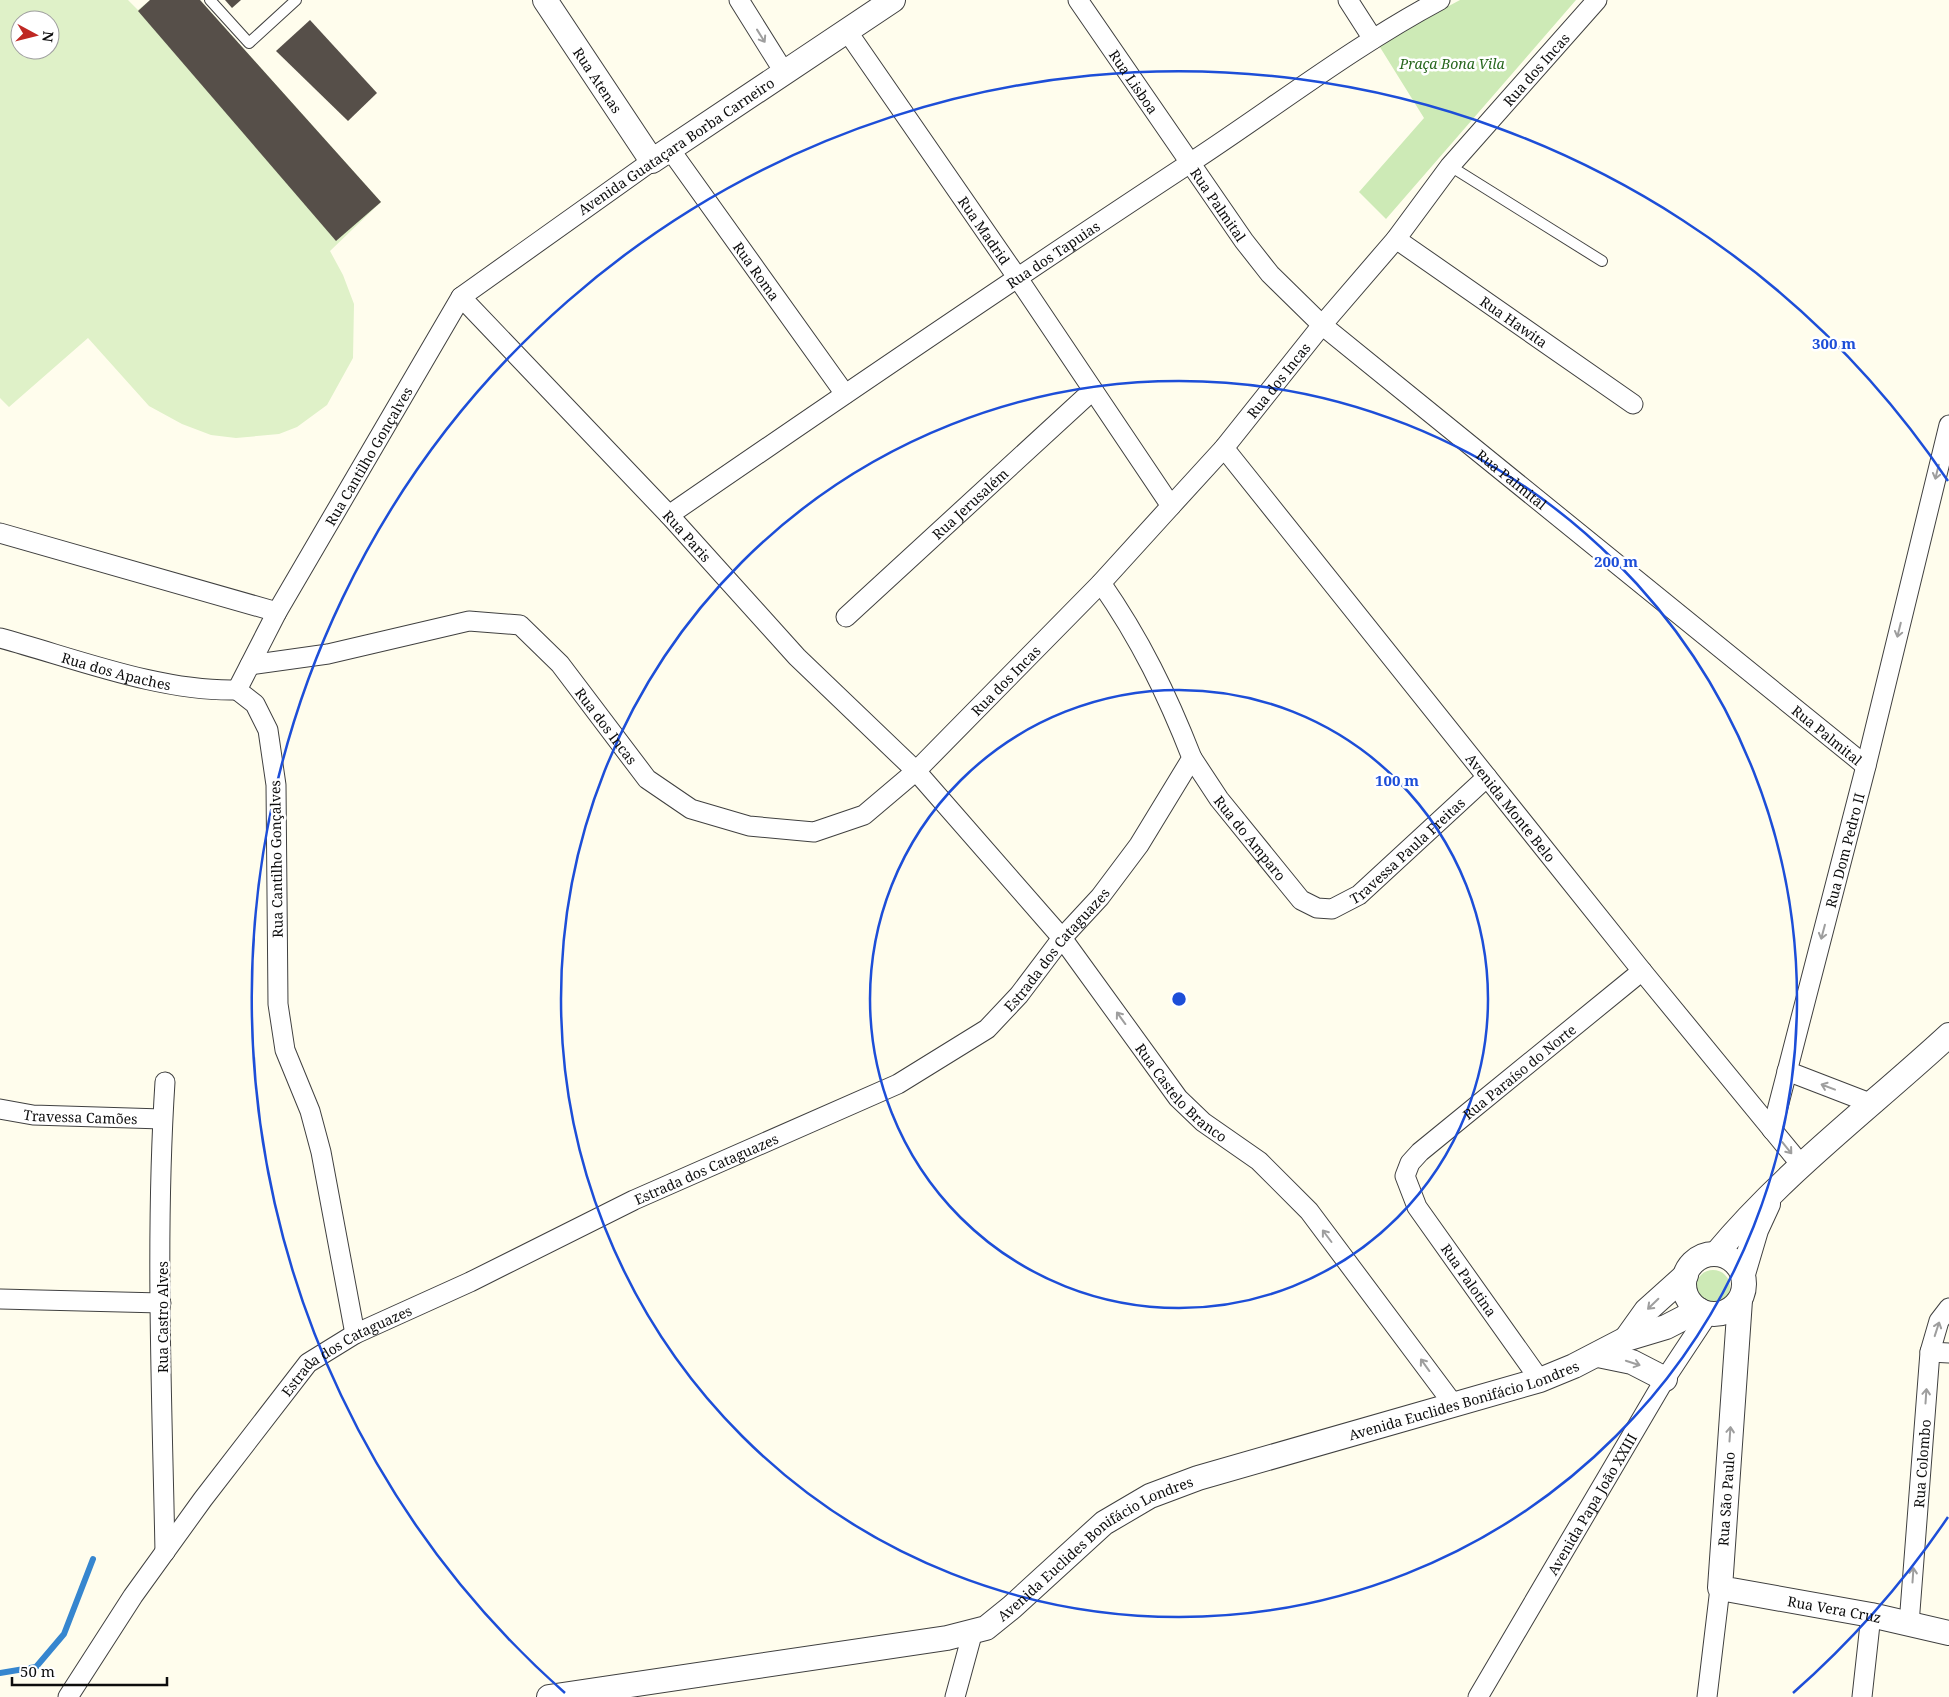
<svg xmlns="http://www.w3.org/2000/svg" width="1949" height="1697" font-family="'Noto Serif',serif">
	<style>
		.green { fill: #cdeab6 }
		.pitch { fill: #dff1c8; fill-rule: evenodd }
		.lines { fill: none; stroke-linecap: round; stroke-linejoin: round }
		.stream { stroke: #3686cf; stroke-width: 6 }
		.building { fill: #564f49 }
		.service-casing { stroke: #404040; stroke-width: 12 }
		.minor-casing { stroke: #404040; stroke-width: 21 }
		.tertiary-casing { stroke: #404040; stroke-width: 26 }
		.service { stroke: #fff; stroke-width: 10 }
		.minor { stroke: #fff; stroke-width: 19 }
		.tertiary { stroke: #fff; stroke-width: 24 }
		.oneway { stroke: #9e9e9e }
		.ring { fill: none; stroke: #1d4ed8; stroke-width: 2.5 }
		.labels { text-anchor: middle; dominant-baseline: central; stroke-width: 5; stroke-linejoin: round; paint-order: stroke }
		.park-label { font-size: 14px; font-style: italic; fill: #26661c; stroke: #fff }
		.street-label { font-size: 14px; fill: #0d0d0d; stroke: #fff }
		.centre { fill: #1d4ed8; stroke: #fff; stroke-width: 2.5 }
		.ring-label { font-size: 15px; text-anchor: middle; font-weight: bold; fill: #1d4ed8; stroke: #fff; stroke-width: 5; stroke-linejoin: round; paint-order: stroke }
	</style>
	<rect width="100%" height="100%" fill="#fffded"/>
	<g class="green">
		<polygon points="1460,0 1576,0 1386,219 1359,192 1424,118 1378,44"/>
		<circle cx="1713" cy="1287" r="17"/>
	</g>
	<path class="pitch" d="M0 0H128L138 10 150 0H200L381 202 330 251 343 275 354 304 353 358 327 405 297 427 279 434 236 438 211 435 182 424 149 406 88 338 9 407 0 398ZM20 20H50V50H20Z"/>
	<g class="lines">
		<polyline class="stream" points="0,1673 36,1667 64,1634 93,1559"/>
	</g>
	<g class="building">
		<polygon points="150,0 200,0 381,202 336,241 138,11"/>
		<polygon points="225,0 241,0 232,8"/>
		<polygon points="310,20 377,93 348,121 276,51"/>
	</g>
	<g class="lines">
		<g class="service-casing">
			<g id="service">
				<polyline points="210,0 249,43 296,0"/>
				<polyline points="1450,166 1602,261"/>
			</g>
		</g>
		<g class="minor-casing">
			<g id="minor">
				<polyline points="739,0 784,72"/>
				<path id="s1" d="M1078 0 1244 241 1270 274 1322 325 1866 766"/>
				<polyline points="1348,0 1373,39"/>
				<path id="s2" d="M847 31 1017 277 1171 506"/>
				<path id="s3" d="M669 148 845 394"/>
				<path id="s4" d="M1396 239 1633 404"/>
				<path id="s5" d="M461 297 669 515 797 657 916 771 1062 938 1178 1098 1203 1122 1259 1161 1309 1211 1454 1405"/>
				<path id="s6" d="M1224 448 1642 971 1802 1166"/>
				<path id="s7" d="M669 515C842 396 1015 278 1190 163 1274 108 1352 47 1440 0"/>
				<polyline points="0,533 277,612"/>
				<path id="s8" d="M846 617 1092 391"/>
				<path id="s9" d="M0 638C74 658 160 692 237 690"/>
				<path id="s10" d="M250 665 328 654 469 621 520 625 560 664 647 779 691 809 749 826 814 832 864 815 916 771 1101 583 1171 506 1224 448 1322 325 1396 239 1450 166 1597 0"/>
				<path id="s11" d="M1192 758 1219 799 1301 900 1317 908 1332 909 1359 895 1487 777"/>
				<polyline points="1787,1071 1870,1103"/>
				<path id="s12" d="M0 1109 33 1115 162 1119"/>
				<path id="s13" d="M1772 1130 1866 766 1949 425"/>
				<polyline points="0,1299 161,1303"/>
				<path id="s14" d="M355 1334 321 1152 310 1111 285 1050 278 1004 276 785 268 730 255 704 237 690 277 612 461 297 652 161"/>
				<polyline points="1930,1352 1949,1353"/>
				<path id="s15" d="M1540 1380 1417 1207 1405 1176 1410 1163 1420 1152 1642 971"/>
				<path d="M165 1552C162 1397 155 1237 165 1082"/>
				<path id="s16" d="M1909 1624 1930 1352 1939 1321 1949 1308"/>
				<path id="s17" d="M68 1697 133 1596 203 1499 308 1363 355 1334 470 1282 634 1200 898 1084 987 1029 1019 995 1062 938 1100 897 1139 845 1192 758C1167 694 1140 639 1101 583"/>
				<polyline points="955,1697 973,1631"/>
				<path id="s18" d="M1478 1697 1665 1379 1708 1314"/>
				<polyline points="1707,1697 1720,1588"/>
				<polyline points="1862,1697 1871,1615"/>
			</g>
		</g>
		<g class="tertiary-casing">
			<g id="tertiary">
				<path id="s19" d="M545 0 652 161 893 0"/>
				<path d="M1716 1254C1784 1172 1871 1107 1949 1035"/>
				<circle cx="1714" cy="1284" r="30"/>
				<polyline points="1743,1274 1756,1230 1768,1204"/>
				<path id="s20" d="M1740 1300 1720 1588 1871 1615 1949 1633"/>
				<polyline points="1626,1339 1646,1311 1686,1275"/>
				<polyline points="1598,1355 1632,1362 1665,1379"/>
				<path id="s21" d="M549 1697 947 1638 986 1628 1012 1607 1104 1523 1150 1496 1198 1478 1540 1380 1574 1366 1626 1339 1666 1327 1699 1310"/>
			</g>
		</g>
		<use href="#service" class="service"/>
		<use href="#minor" class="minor"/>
		<use href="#tertiary" class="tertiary"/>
	</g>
	<defs><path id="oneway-shaft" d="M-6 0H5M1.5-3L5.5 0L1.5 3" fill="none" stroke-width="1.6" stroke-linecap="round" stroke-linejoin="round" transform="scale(1.25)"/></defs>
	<g class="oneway">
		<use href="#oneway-shaft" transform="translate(761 36) rotate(58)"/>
		<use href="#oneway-shaft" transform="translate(1937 472) rotate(104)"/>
		<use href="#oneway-shaft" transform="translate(1899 630) rotate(104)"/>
		<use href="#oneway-shaft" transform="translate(1823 932) rotate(105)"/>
		<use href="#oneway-shaft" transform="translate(1121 1018) rotate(-126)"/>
		<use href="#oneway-shaft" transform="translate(1828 1087) rotate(-159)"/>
		<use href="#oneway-shaft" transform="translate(1787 1148) rotate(51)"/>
		<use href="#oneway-shaft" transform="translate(1327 1236) rotate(-127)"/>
		<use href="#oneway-shaft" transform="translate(1653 1304) rotate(136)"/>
		<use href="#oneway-shaft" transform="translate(1937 1329) rotate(-72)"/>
		<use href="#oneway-shaft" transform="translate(1633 1363) rotate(18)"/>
		<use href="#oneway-shaft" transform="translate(1425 1365) rotate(-126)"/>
		<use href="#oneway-shaft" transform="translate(1926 1396) rotate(-86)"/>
		<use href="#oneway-shaft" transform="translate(1730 1434) rotate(-86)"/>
		<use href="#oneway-shaft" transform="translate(1913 1575) rotate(-86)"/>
	</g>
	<g class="ring">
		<circle cx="1179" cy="999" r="309"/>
		<circle cx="1179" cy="999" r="618"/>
		<path d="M1948 1517A927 927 0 0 1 1793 1693M565 1693A927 927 0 1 1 1948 481"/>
	</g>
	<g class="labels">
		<g class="park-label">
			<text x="1452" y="63">Praça Bona Vila</text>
		</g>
		<g class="street-label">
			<text stroke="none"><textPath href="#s10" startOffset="1712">Rua dos Incas</textPath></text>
			<text stroke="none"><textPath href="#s19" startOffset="96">Rua Atenas</textPath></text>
			<text stroke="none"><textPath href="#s1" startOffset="99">Rua Lisboa</textPath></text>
			<text transform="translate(676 146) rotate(-34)">Avenida Guataçara Borba Carneiro</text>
			<text stroke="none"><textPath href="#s1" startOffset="248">Rua Palmital</textPath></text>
			<text stroke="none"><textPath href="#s2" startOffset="242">Rua Madrid</textPath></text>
			<text stroke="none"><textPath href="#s7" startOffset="464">Rua dos Tapuias</textPath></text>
			<text stroke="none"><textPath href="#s3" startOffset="151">Rua Roma</textPath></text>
			<text stroke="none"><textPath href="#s4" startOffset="144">Rua Hawita</textPath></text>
			<text stroke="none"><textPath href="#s10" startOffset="1308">Rua dos Incas</textPath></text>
			<text stroke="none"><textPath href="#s14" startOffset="935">Rua Cantilho Gonçalves</textPath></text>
			<text stroke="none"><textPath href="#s1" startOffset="652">Rua Palmital</textPath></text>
			<text stroke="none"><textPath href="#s8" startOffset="168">Rua Jerusalém</textPath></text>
			<text stroke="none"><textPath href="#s5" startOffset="329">Rua Paris</textPath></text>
			<text stroke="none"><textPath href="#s9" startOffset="121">Rua dos Apaches</textPath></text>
			<text stroke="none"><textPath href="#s10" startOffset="902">Rua dos Incas</textPath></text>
			<text stroke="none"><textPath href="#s10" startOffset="408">Rua dos Incas</textPath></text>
			<text stroke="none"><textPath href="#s1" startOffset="1058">Rua Palmital</textPath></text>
			<text stroke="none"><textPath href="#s6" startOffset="460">Avenida Monte Belo</textPath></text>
			<text stroke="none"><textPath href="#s11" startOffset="99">Rua do Amparo</textPath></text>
			<text stroke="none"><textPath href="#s11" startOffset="308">Travessa Paula Freitas</textPath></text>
			<text stroke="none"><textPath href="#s13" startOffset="289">Rua Dom Pedro II</textPath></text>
			<text transform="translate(276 859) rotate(-91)">Rua Cantilho Gonçalves</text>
			<text stroke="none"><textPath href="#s17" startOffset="1275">Estrada dos Cataguazes</textPath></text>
			<text stroke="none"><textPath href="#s15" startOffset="402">Rua Paraíso do Norte</textPath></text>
			<text stroke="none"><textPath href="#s5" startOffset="1075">Rua Castelo Branco</textPath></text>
			<text stroke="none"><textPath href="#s12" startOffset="81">Travessa Camões</textPath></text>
			<text stroke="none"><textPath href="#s17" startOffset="855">Estrada dos Cataguazes</textPath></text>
			<text transform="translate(1469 1280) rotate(55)">Rua Palotina</text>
			<text transform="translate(162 1317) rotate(-90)">Rua Castro Alves</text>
			<text stroke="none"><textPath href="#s17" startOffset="450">Estrada dos Cataguazes</textPath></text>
			<text stroke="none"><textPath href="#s21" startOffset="982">Avenida Euclides Bonifácio Londres</textPath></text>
			<text stroke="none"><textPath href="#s16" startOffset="161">Rua Colombo</textPath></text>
			<text transform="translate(1726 1499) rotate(-86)">Rua São Paulo</text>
			<text stroke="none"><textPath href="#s18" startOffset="224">Avenida Papa João XXIII</textPath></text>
			<text stroke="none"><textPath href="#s21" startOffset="579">Avenida Euclides Bonifácio Londres</textPath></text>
			<text stroke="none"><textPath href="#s20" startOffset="405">Rua Vera Cruz</textPath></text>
		</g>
	</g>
	<circle cx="1179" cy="999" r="8" class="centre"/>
	<g class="ring-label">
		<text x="1834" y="349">300 m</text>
		<text x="1616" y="567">200 m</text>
		<text x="1397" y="786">100 m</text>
	</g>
	<g transform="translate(35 35) rotate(97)"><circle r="24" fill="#ffffff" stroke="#9e9e9e"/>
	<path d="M0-4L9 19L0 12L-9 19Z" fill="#bf2823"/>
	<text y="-8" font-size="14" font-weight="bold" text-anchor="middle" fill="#0d0d0d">N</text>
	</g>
	<path d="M12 1677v8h155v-8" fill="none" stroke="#0d0d0d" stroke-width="2.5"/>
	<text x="20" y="1677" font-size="15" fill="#0d0d0d" stroke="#ffffff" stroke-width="4" paint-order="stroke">50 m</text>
</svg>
